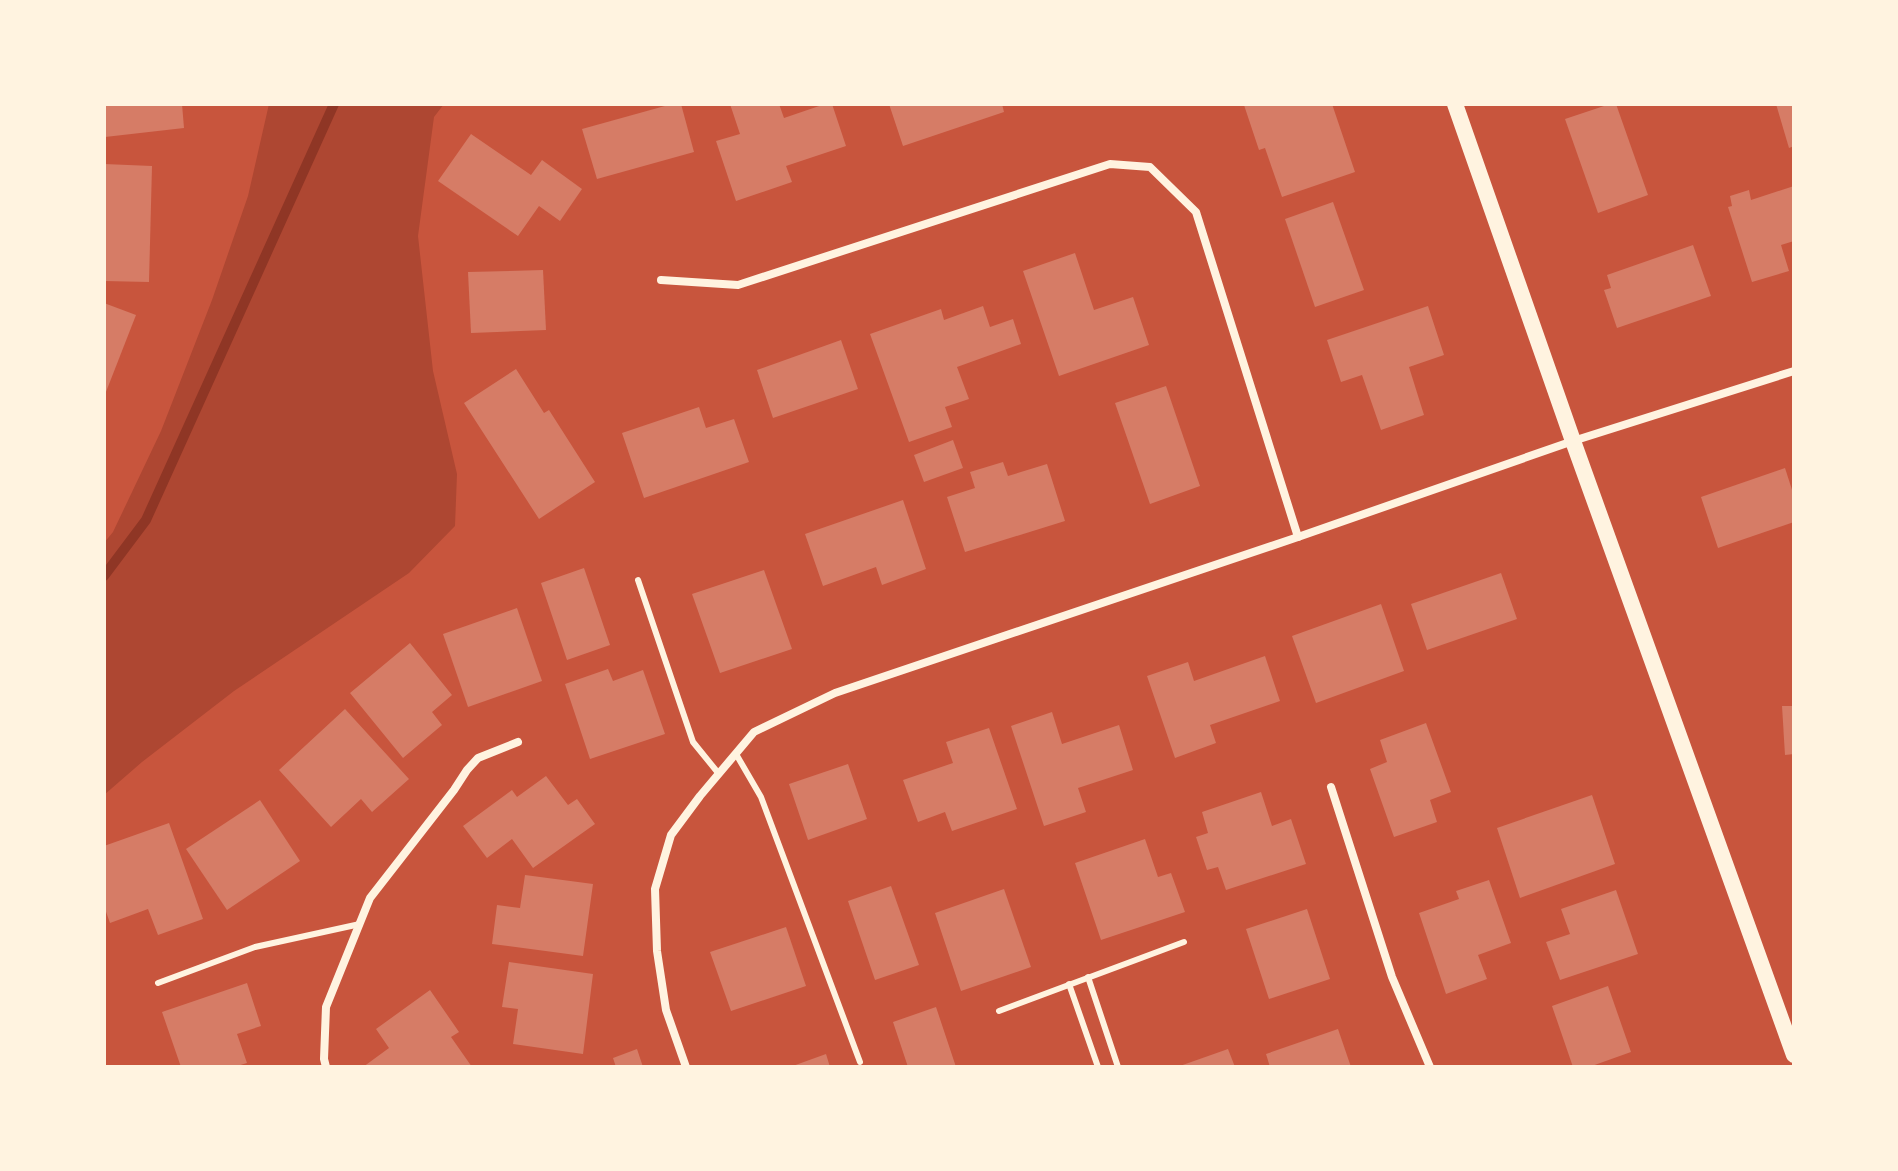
<svg xmlns="http://www.w3.org/2000/svg" width="1898" height="1171" font-family="Raleway,sans-serif">
	<style>
		.green { fill: #ae4732 }
		.lines { fill: none; stroke-linecap: round; stroke-linejoin: round }
		.stream { stroke: #8f3625; stroke-width: 10 }
		.building { fill: #d67c66 }
		.service { stroke: #fff3e0; stroke-width: 6 }
		.minor { stroke: #fff3e0; stroke-width: 8 }
		.secondary { stroke: #fff3e0; stroke-width: 16 }
	</style>
	<rect width="100%" height="100%" fill="#c8553d"/>
	<polygon class="green" points="269,104 444,104 434,117 418,236 433,371 457,474 455,526 409,573 234,691 142,762 104,795 104,543 113,532 161,431 212,300 248,196"/>
	<g class="lines">
		<polyline class="stream" points="104,576 146,520 334,104"/>
	</g>
	<g class="building">
		<polygon points="104,104 182,104 184,128 105,137"/>
		<polygon points="672,104 681,104 694,152 597,179 582,129"/>
		<polygon points="730,104 779,104 784,118 825,104 832,104 846,146 786,166 792,182 736,201 716,141 740,134"/>
		<polygon points="889,104 1002,104 1004,112 903,146"/>
		<polygon points="1247,104 1332,104 1355,172 1282,197 1265,148 1259,150 1244,105"/>
		<polygon points="1610,104 1616,104 1648,195 1598,213 1565,119"/>
		<polygon points="1776,104 1794,104 1794,146 1789,148"/>
		<polygon points="471,134 531,175 542,160 582,189 560,221 539,206 518,236 438,181"/>
		<polygon points="104,164 152,166 149,282 104,281"/>
		<polygon points="1794,186 1794,241 1781,245 1789,271 1752,282 1728,207 1732,206 1730,196 1749,190 1751,200"/>
		<polygon points="1333,202 1364,290 1315,307 1285,219"/>
		<polygon points="1693,245 1711,296 1617,328 1604,290 1611,288 1607,275"/>
		<polygon points="1075,253 1094,310 1133,297 1149,345 1059,376 1023,271"/>
		<polygon points="543,270 546,330 471,333 468,272"/>
		<polygon points="104,303 136,315 104,397"/>
		<polygon points="983,306 990,327 1013,319 1021,344 957,367 969,399 945,407 952,427 909,442 870,334 941,309 944,320"/>
		<polygon points="1428,306 1444,355 1409,367 1424,415 1381,430 1362,375 1341,382 1327,340"/>
		<polygon points="841,340 858,389 773,418 757,370"/>
		<polygon points="516,369 544,413 549,410 595,482 539,519 464,403"/>
		<polygon points="1166,386 1200,486 1150,504 1115,403"/>
		<polygon points="699,407 706,428 734,419 749,462 644,498 622,433"/>
		<polygon points="953,440 963,468 924,482 914,455"/>
		<polygon points="1003,462 1008,476 1047,464 1065,521 965,552 947,497 975,488 970,472"/>
		<polygon points="1785,468 1794,496 1794,522 1718,548 1701,497"/>
		<polygon points="903,500 926,569 882,585 876,567 823,586 805,534"/>
		<polygon points="584,568 610,645 567,660 541,583"/>
		<polygon points="764,570 792,649 720,673 692,594"/>
		<polygon points="1501,573 1517,619 1427,650 1411,604"/>
		<polygon points="1381,604 1404,671 1316,703 1292,636"/>
		<polygon points="517,608 542,681 468,707 443,634"/>
		<polygon points="410,643 452,695 432,712 442,725 403,758 350,693"/>
		<polygon points="1265,656 1280,701 1210,725 1216,743 1175,758 1147,676 1188,662 1194,681"/>
		<polygon points="608,669 613,681 643,670 665,734 590,759 565,684"/>
		<polygon points="1782,706 1794,706 1794,754 1785,755"/>
		<polygon points="345,709 409,779 372,812 361,799 331,827 279,770"/>
		<polygon points="1052,712 1062,744 1119,725 1133,770 1078,788 1086,812 1044,826 1011,726"/>
		<polygon points="1426,723 1451,792 1430,800 1437,822 1394,837 1370,769 1387,762 1380,740"/>
		<polygon points="989,728 1017,809 952,831 945,812 918,822 903,780 953,763 946,742"/>
		<polygon points="848,764 867,819 808,840 789,784"/>
		<polygon points="546,776 568,805 577,799 595,824 533,868 512,839 487,858 463,826 512,790 517,797"/>
		<polygon points="1261,792 1272,826 1291,819 1306,864 1226,890 1218,867 1207,870 1196,837 1208,833 1202,812"/>
		<polygon points="1592,795 1615,864 1520,898 1497,828"/>
		<polygon points="260,800 300,861 227,910 186,849"/>
		<polygon points="169,823 203,919 158,935 148,909 110,923 104,906 104,846"/>
		<polygon points="1145,839 1158,877 1171,873 1185,912 1101,940 1075,863"/>
		<polygon points="525,875 593,884 583,956 492,944 497,905 520,908"/>
		<polygon points="1489,880 1511,943 1478,955 1487,979 1446,994 1419,913 1459,899 1456,891"/>
		<polygon points="891,886 919,965 875,980 848,901"/>
		<polygon points="1004,889 1031,967 961,991 935,913"/>
		<polygon points="1616,890 1638,954 1560,980 1546,942 1570,934 1561,909"/>
		<polygon points="1307,909 1330,979 1269,999 1246,929"/>
		<polygon points="786,927 806,986 731,1011 710,952"/>
		<polygon points="509,962 593,974 583,1054 513,1044 518,1009 502,1007"/>
		<polygon points="247,983 261,1026 237,1034 247,1063 234,1067 181,1067 162,1012"/>
		<polygon points="1608,986 1631,1052 1589,1067 1573,1067 1552,1006"/>
		<polygon points="430,990 459,1032 451,1037 472,1067 363,1067 389,1048 376,1029"/>
		<polygon points="936,1007 956,1067 908,1067 893,1022"/>
		<polygon points="1338,1029 1351,1067 1270,1067 1266,1054"/>
		<polygon points="637,1049 643,1067 616,1067 613,1058"/>
		<polygon points="1228,1049 1235,1067 1177,1067"/>
		<polygon points="826,1054 830,1067 790,1067"/>
	</g>
	<g class="lines">
		<g class="service">
			<polyline points="638,580 693,742 719,774"/>
			<polyline points="736,754 761,797 860,1062"/>
			<polyline points="1088,977 1118,1067"/>
			<polyline points="158,983 255,947 360,924"/>
			<polyline points="1069,984 1098,1067"/>
			<polyline points="999,1011 1184,942"/>
		</g>
		<g class="minor">
			<polyline points="661,280 738,285 1110,164 1150,167 1196,212 1298,537"/>
			<polyline points="1331,787 1392,977 1430,1067"/>
			<polyline points="326,1067 324,1059 326,1007 370,898 454,790 467,770 478,758 518,742"/>
			<polyline points="686,1067 666,1010 657,951 655,889 671,835 700,796 754,732 835,693 1298,537 1573,441 1794,371"/>
		</g>
		<polyline class="secondary" points="1455,104 1573,441 1794,1055"/>
	</g>
	<rect width="1898" height="1171" fill="none" stroke="#fff3e0" stroke-width="212"/>
</svg>
